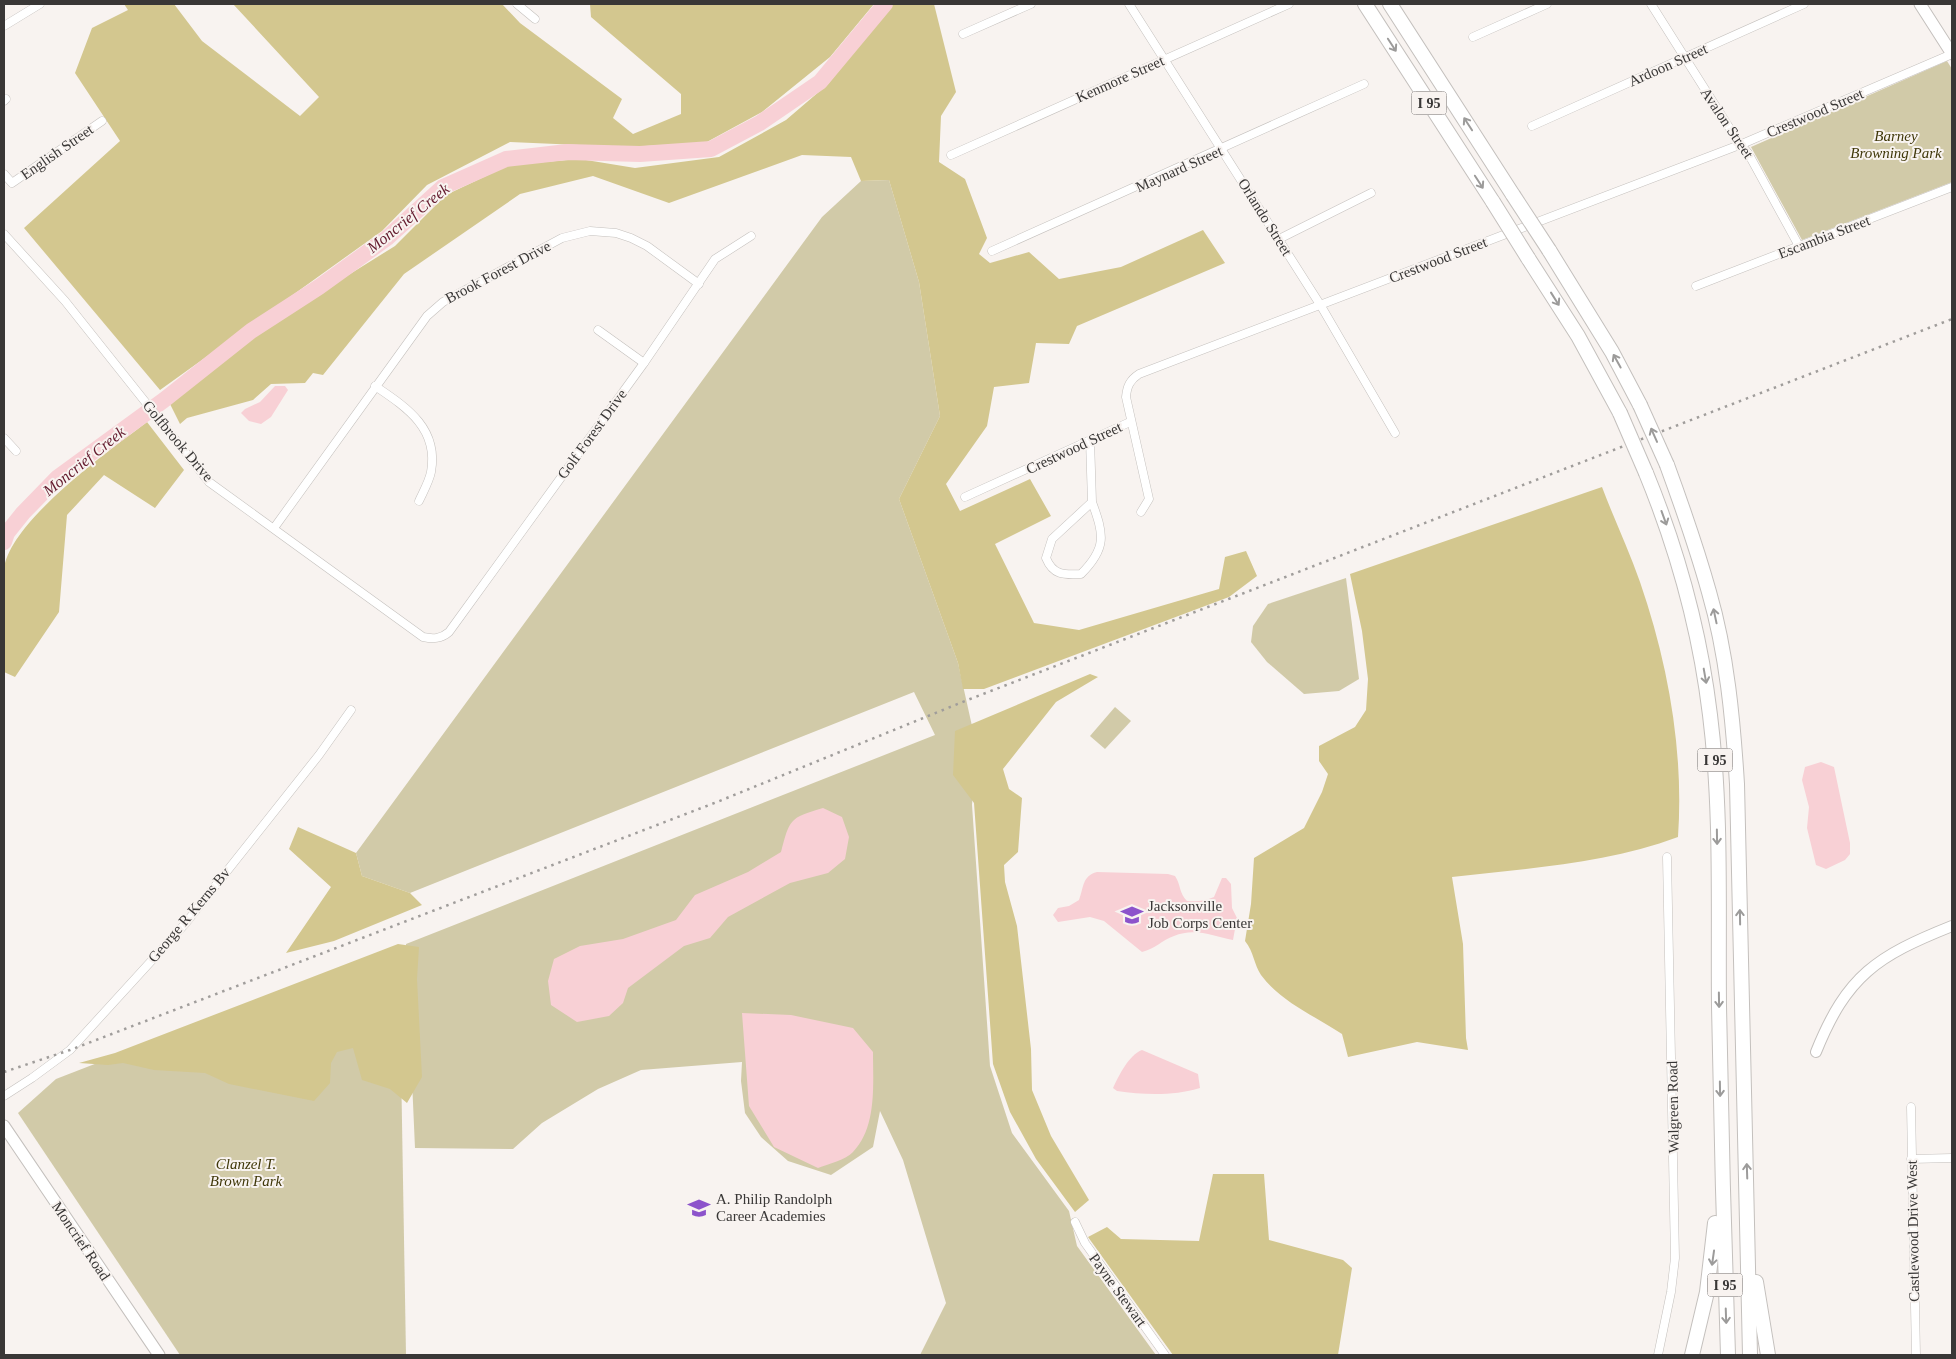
<svg xmlns="http://www.w3.org/2000/svg" width="1956" height="1359" font-family="Georgia,serif">
	<style>
		.green { fill: #d1caa8 }
		.forest { fill: #d3c78f }
		.water { fill: #f8d0d5 }
		.lines { fill: none; stroke-linecap: round; stroke-linejoin: round }
		.river { stroke: #f8d0d5; stroke-width: 16 }
		.minor-casing { stroke: #c4c0bd; stroke-width: 9 }
		.tertiary-casing { stroke: #c4c0bd; stroke-width: 12 }
		.secondary-casing { stroke: #c4c0bd; stroke-width: 13 }
		.motorway-casing { stroke: #c4c0bd; stroke-width: 16 }
		.minor { stroke: #fff; stroke-width: 8 }
		.tertiary { stroke: #fff; stroke-width: 10 }
		.secondary { stroke: #fff; stroke-width: 11 }
		.motorway { stroke: #fff; stroke-width: 14 }
		.rail { stroke: #a09d9b; stroke-width: 2.5; stroke-dasharray: 2.5 5; stroke-linecap: butt }
		.motorway-bridge-casing { stroke: #c4c0bd; stroke-width: 16; stroke-linecap: butt }
		.motorway-bridge { stroke: #fff; stroke-width: 14 }
		.oneway { stroke: #9c9b9a }
		.labels { text-anchor: middle; dominant-baseline: central; stroke-width: 4; stroke-linejoin: round; paint-order: stroke }
		.shield { fill: #f8f3f0; stroke: #726f6e; stroke-width: 1 }
		.shield-label { font-size: 14px; font-weight: bold; fill: #393736 }
		.street-label { font-size: 15px; fill: #393736; stroke: #f8f3f0 }
		.park-label { font-size: 15px; font-style: italic; fill: #3f3708; stroke: #f8f3f0 }
		.poi-label { font-size: 15px; fill: #393736; stroke: #f8f3f0; text-anchor: start }
		.water-label { font-size: 16px; font-style: italic; fill: #641b2e; stroke: #f8f3f0 }
	</style>
	<rect width="100%" height="100%" fill="#f8f3f0"/>
	<g class="green">
		<polygon points="1947,61 1952,69 1952,182 1802,240 1751,147"/>
		<polygon points="889,180 919,282 940,416 899,499 958,663 976,744 972,805 990,1066 1012,1133 1069,1211 1077,1246 1156,1355 920,1355 946,1303 903,1160 880,1111 873,1147 831,1175 788,1161 761,1137 745,1113 741,1081 742,1062 641,1070 598,1089 542,1123 513,1149 415,1148 406,944 935,735 914,692 410,893 362,876 356,853 822,217 861,181"/>
		<polygon points="1346,578 1359,679 1339,691 1304,694 1267,662 1251,642 1253,626 1268,604"/>
		<polygon points="1115,707 1131,721 1105,749 1090,736"/>
		<polygon points="399,946 406,1355 180,1355 18,1113 56,1079"/>
	</g>
	<g class="forest">
		<polygon points="124,4 174,4 202,41 300,116 319,97 233,4 502,4 520,23 622,99 613,118 633,134 681,114 681,94 591,17 590,4 874,4 830,57 762,112 705,143 625,147 510,142 427,185 382,231 160,390 24,228 120,141 75,73 92,28 128,10"/>
		<polygon points="892,4 934,4 956,92 941,116 939,162 965,179 987,238 979,254 990,263 1029,252 1059,279 1121,267 1203,230 1225,263 1077,326 1069,344 1036,343 1029,383 994,387 987,426 946,484 960,511 1030,479 1051,516 995,544 1034,623 1079,630 1219,589 1225,557 1246,551 1257,576 1229,597 984,689 963,689 958,663 899,499 940,416 919,282 889,180 861,181 851,157 802,155 669,203 593,176 520,194 404,274 323,375 313,373 305,383 271,384 253,400 187,418 180,424 169,402 252,335 395,246 446,195 509,165 580,159 635,168 719,157 786,120 828,84"/>
		<path d="M147 422 184 470 155 508 104 475 67 515 59 612 15 677 4 672C4 638 0 602 4 569 9 522 110 450 147 422Z"/>
		<path d="M1602 487C1614 519 1629 550 1640 582 1668 663 1684 751 1678 837 1606 864 1528 868 1452 877L1463 944 1466 1038 1468 1050 1417 1042 1348 1057 1342 1034C1315 1016 1281 1002 1261 975 1254 965 1254 952 1245 941L1251 904 1254 858 1304 828 1322 792 1328 774 1319 761V746L1355 727 1366 710 1368 679 1362 631 1350 574Z"/>
		<polygon points="1090,674 1098,677 1056,702 1003,769 1009,789 1022,798 1018,852 1004,865 1005,882 1017,926 1031,1049 1032,1090 1051,1136 1089,1200 1075,1212 1036,1159 1010,1112 993,1064 974,803 953,775 955,731"/>
		<polygon points="298,827 356,853 362,876 410,893 422,905 334,941 286,953 331,887 289,849"/>
		<polygon points="398,944 419,947 417,979 422,1077 407,1103 390,1089 362,1080 353,1048 337,1052 331,1063 330,1083 314,1101 229,1084 205,1073 154,1070 123,1063 108,1065 79,1063 115,1053"/>
		<polygon points="1213,1174 1264,1174 1269,1240 1343,1260 1352,1268 1338,1355 1173,1355 1088,1237 1107,1227 1121,1239 1199,1241"/>
	</g>
	<g class="water">
		<polygon points="275,386 285,386 288,390 271,417 261,424 249,421 241,413 245,409 260,402"/>
		<polygon points="1821,762 1834,767 1850,843 1850,854 1845,860 1826,869 1816,865 1807,828 1809,807 1802,780 1805,767"/>
		<path d="M823 808 842 817 849 837 845 859 828 873 790 883 728 917 710 938 684 946 628 988 623 1003 609 1016 577 1022 551 1005 548 981 554 959 580 946 623 939 676 920 695 895 748 872 781 852C790 819 789 818 823 808Z"/>
		<path d="M1097 872 1168 874 1175 876C1181 885 1179 893 1187 901 1198 902 1204 901 1214 897L1222 878H1226L1231 884 1232 908 1237 918 1233 940C1214 936 1194 927 1174 936 1162 940 1155 949 1142 952L1104 921 1090 917 1058 922 1053 915 1058 908 1069 906 1079 900C1084 887 1082 876 1097 872Z"/>
		<path d="M742 1013 791 1015 853 1028 873 1052C873 1085 877 1127 853 1152 846 1160 828 1164 818 1168L774 1147 749 1106Z"/>
		<path d="M1142 1050 1198 1074 1200 1088C1174 1096 1144 1095 1117 1091L1113 1088C1119 1075 1129 1055 1142 1050Z"/>
	</g>
	<g class="lines">
		<polyline class="river" points="4,542 7,533 23,513 57,478 164,400 251,331 319,287 387,238 443,187 506,159 567,152 640,154 711,149 760,123 820,82 885,4"/>
		<g class="minor-casing">
			<g id="minor">
				<polyline points="517,4 535,19"/>
				<polyline points="1129,4 1321,306 1395,433"/>
				<polyline points="1651,4 1737,140 1748,153 1799,246"/>
				<polyline points="4,26 40,4"/>
				<polyline points="963,34 1031,4"/>
				<polyline points="1473,37 1547,4"/>
				<polyline points="4,101 6,99"/>
				<polyline points="1532,126 1804,4"/>
				<polyline points="951,155 1289,4"/>
				<polyline points="4,174 12,183 102,121"/>
				<path d="M4 234 65 301 209 482 423 637C433 639 441 639 449 632L644 363 715 259 751 236"/>
				<polyline points="1279,239 1371,193"/>
				<polyline points="992,251 1364,84"/>
				<polyline points="1696,286 1952,187"/>
				<polyline points="598,330 644,363"/>
				<path d="M375 386C406 407 439 428 431 472 429 482 423 492 419 501"/>
				<polyline points="4,438 16,451"/>
				<path d="M1090 440 1092 502 1052 539 1046 558C1053 575 1063 575 1081 574 1107 548 1104 535 1092 502"/>
				<polyline points="965,497 1130,422"/>
				<path d="M1141 512 1149 499 1126 397C1127 386 1130 380 1139 374L1742 144 1952 54"/>
				<polyline points="274,528 427,316 443,302 562,238 590,231 616,233 631,238 647,246 699,284"/>
				<polyline points="4,1096 32,1078 70,1050 185,924 319,755 351,710"/>
				<polyline points="1911,1107 1916,1355"/>
				<polyline points="1911,1159 1952,1158"/>
				<polyline points="1075,1222 1085,1243 1165,1355"/>
				<polyline points="1658,1355 1671,1292 1675,1258 1667,857"/>
			</g>
		</g>
		<g class="tertiary-casing">
			<path id="tertiary" d="M1816 1052C1847 975 1877 956 1952 926"/>
		</g>
		<g class="secondary-casing">
			<g id="secondary">
				<polyline points="1920,4 1952,54"/>
				<polyline points="4,1126 159,1355"/>
			</g>
		</g>
		<g class="motorway-casing">
			<g id="motorway">
				<polyline points="1365,4 1493,202"/>
				<polyline points="1390,4 1513,195"/>
				<polyline points="1549,250 1612,352 1640,405"/>
				<polyline points="1528,258 1578,336 1620,413"/>
				<path d="M1667 465C1682 506 1697 549 1709 592 1727 654 1733 720 1737 784L1750 1355"/>
				<path d="M1646 473C1678 551 1700 632 1710 715 1722 811 1718 909 1719 1006 1721 1122 1724 1239 1728 1355"/>
				<polyline points="1756,1282 1768,1355"/>
				<polyline points="1692,1355 1707,1292 1715,1223"/>
			</g>
		</g>
		<use href="#minor" class="minor"/>
		<use href="#tertiary" class="tertiary"/>
		<use href="#secondary" class="secondary"/>
		<use href="#motorway" class="motorway"/>
		<polyline class="rail" points="4,1072 70,1050 717,802 965,701 1952,319"/>
		<g class="motorway-bridge-casing">
			<g id="motorway-bridge">
				<polyline points="1513,195 1549,250"/>
				<polyline points="1493,202 1528,258"/>
				<polyline points="1640,405 1667,465"/>
				<polyline points="1620,413 1646,473"/>
			</g>
		</g>
		<use href="#motorway-bridge" class="motorway-bridge"/>
	</g>
	<defs><path id="oneway-shaft" d="M-6 0H5M1.5-3L5.5 0L1.5 3" fill="none" stroke-width="1.6" stroke-linecap="round" stroke-linejoin="round" transform="scale(1.25)"/></defs>
	<g class="oneway">
		<use href="#oneway-shaft" transform="translate(1392 45) rotate(57)"/>
		<use href="#oneway-shaft" transform="translate(1468 124) rotate(-123)"/>
		<use href="#oneway-shaft" transform="translate(1479 182) rotate(57)"/>
		<use href="#oneway-shaft" transform="translate(1555 299) rotate(58)"/>
		<use href="#oneway-shaft" transform="translate(1617 361) rotate(-119)"/>
		<use href="#oneway-shaft" transform="translate(1654 435) rotate(-114)"/>
		<use href="#oneway-shaft" transform="translate(1664 518) rotate(70)"/>
		<use href="#oneway-shaft" transform="translate(1715 616) rotate(-102)"/>
		<use href="#oneway-shaft" transform="translate(1705 676) rotate(80)"/>
		<use href="#oneway-shaft" transform="translate(1717 837) rotate(89)"/>
		<use href="#oneway-shaft" transform="translate(1740 917) rotate(-91)"/>
		<use href="#oneway-shaft" transform="translate(1719 1000) rotate(89)"/>
		<use href="#oneway-shaft" transform="translate(1720 1089) rotate(89)"/>
		<use href="#oneway-shaft" transform="translate(1747 1171) rotate(-92)"/>
		<use href="#oneway-shaft" transform="translate(1713 1258) rotate(98)"/>
		<use href="#oneway-shaft" transform="translate(1726 1316) rotate(88)"/>
	</g>
	<defs>
		<g id="university-bare" transform="scale(1.725)"><path d="M0-5L7-2L0 1L-7-2ZM-4 1L0 2.5L4 1V4Q0 6-4 4Z" fill="#8c53cb" stroke="#f8f3f0" stroke-width="2.5" paint-order="stroke"/></g>
		<g id="school-bare" transform="scale(1.725)"><path d="M0-5L7-2L0 1L-7-2ZM-4 1L0 2.5L4 1V4Q0 6-4 4Z" fill="#8c53cb" stroke="#f8f3f0" stroke-width="2.5" paint-order="stroke"/></g>
	</defs>
	<g fill-rule="evenodd">
		<use href="#university-bare" x="1132" y="915"/>
		<use href="#school-bare" x="699" y="1208"/>
	</g>
	<g class="labels">
		<g class="shield">
			<rect x="1411.5" y="91.5" width="35" height="23" rx="4"/>
			<rect x="1697.5" y="748.5" width="35" height="23" rx="4"/>
			<rect x="1707.5" y="1273.5" width="35" height="23" rx="4"/>
		</g>
		<g class="shield-label">
			<text x="1429" y="103">I 95</text>
			<text x="1715" y="760">I 95</text>
			<text x="1725" y="1285">I 95</text>
		</g>
		<g class="street-label">
			<text transform="translate(1668 65) rotate(-24)">Ardoon Street</text>
			<text transform="translate(1120 79) rotate(-24)">Kenmore Street</text>
			<text transform="translate(1815 113) rotate(-23)">Crestwood Street</text>
			<text transform="translate(1727 123) rotate(56)">Avalon Street</text>
			<text transform="translate(57 152) rotate(-35)">English Street</text>
			<text transform="translate(1179 169) rotate(-24)">Maynard Street</text>
			<text transform="translate(1265 217) rotate(58)">Orlando Street</text>
			<text transform="translate(1824 237) rotate(-21)">Escambia Street</text>
			<text transform="translate(1438 260) rotate(-21)">Crestwood Street</text>
			<text transform="translate(498 272) rotate(-28)">Brook Forest Drive</text>
			<text transform="translate(592 434) rotate(-54)">Golf Forest Drive</text>
			<text transform="translate(178 441) rotate(50)">Golfbrook Drive</text>
			<text transform="translate(1074 448) rotate(-25)">Crestwood Street</text>
			<text transform="translate(189 915) rotate(-50)">George R Kerns Bv</text>
			<text transform="translate(1673 1107) rotate(-91)">Walgreen Road</text>
			<text transform="translate(1913 1231) rotate(-91)">Castlewood Drive West</text>
			<text transform="translate(81 1241) rotate(56)">Moncrief Road</text>
			<text transform="translate(1118 1290) rotate(54)">Payne Stewart</text>
		</g>
		<g class="park-label">
			<text x="1896" y="136">Barney<tspan x="1896" dy="17">Browning Park</tspan></text>
			<text x="246" y="1164">Clanzel T.<tspan x="246" dy="17">Brown Park</tspan></text>
		</g>
		<g class="poi-label">
			<text x="1148" y="906">Jacksonville<tspan x="1148" dy="17">Job Corps Center</tspan></text>
			<text x="716" y="1199">A. Philip Randolph<tspan x="716" dy="17">Career Academies</tspan></text>
		</g>
		<g class="water-label">
			<text transform="translate(408 218) rotate(-39)">Moncrief Creek</text>
			<text transform="translate(84 461) rotate(-39)">Moncrief Creek</text>
		</g>
	</g>
	<rect width="1956" height="1359" fill="none" stroke="#393736" stroke-width="10"/>
</svg>
